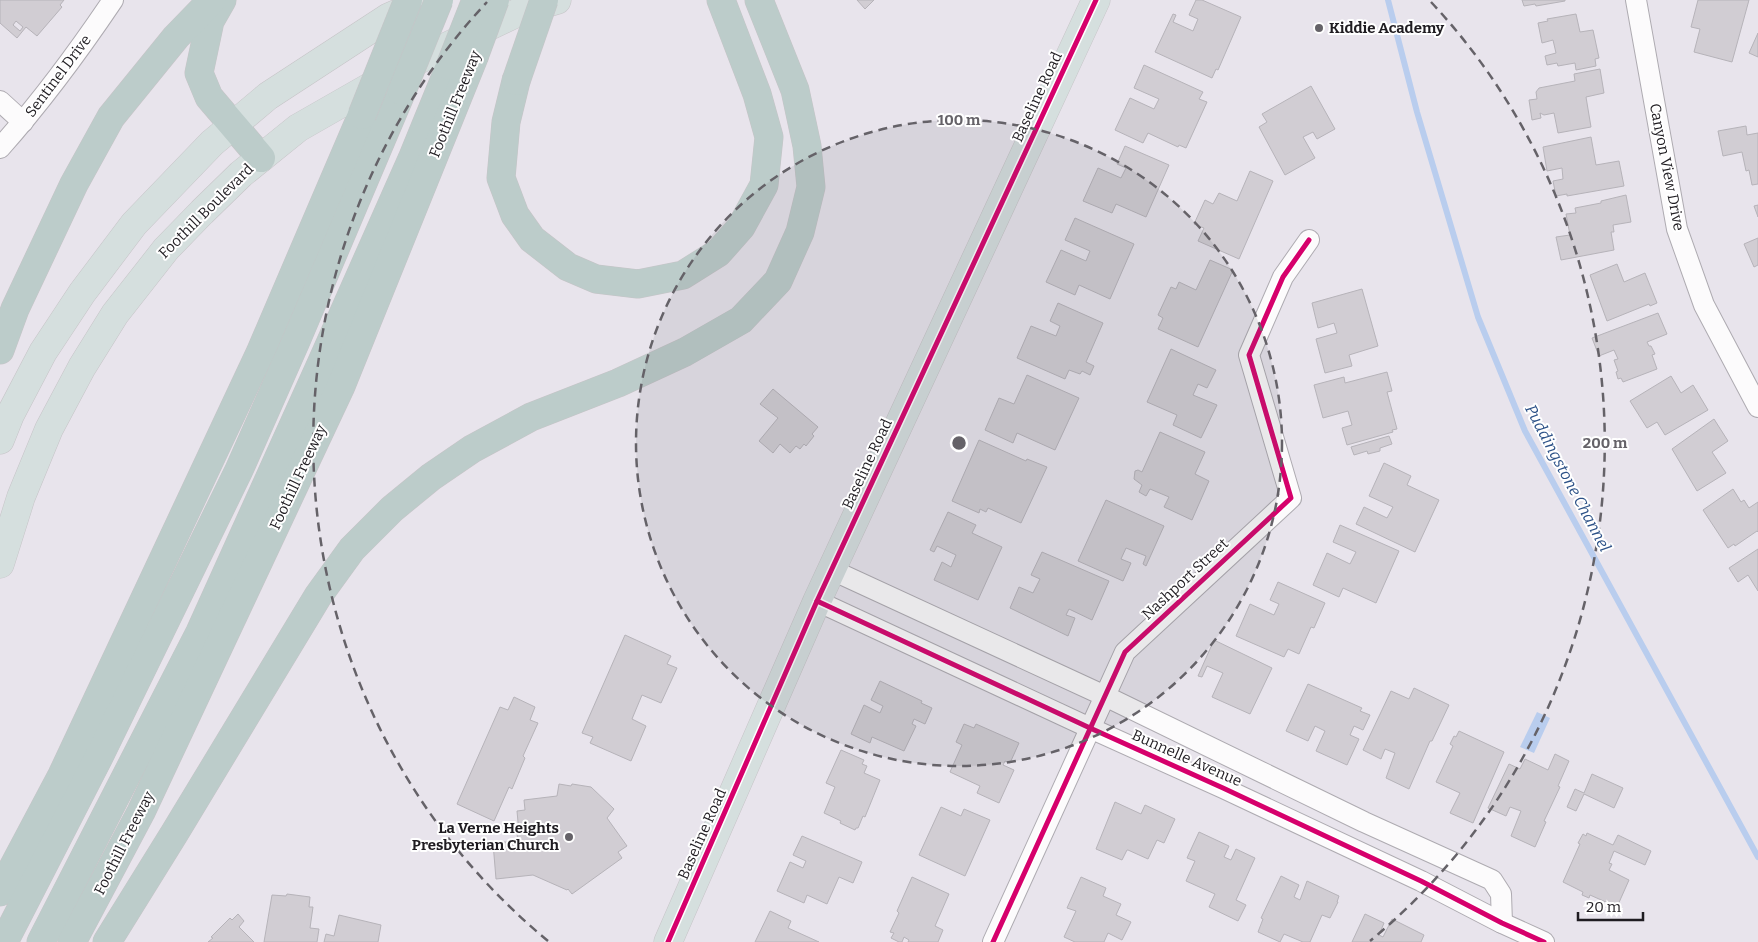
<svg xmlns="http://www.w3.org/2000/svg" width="1758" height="942" font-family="Bitter,serif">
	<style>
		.water { fill: #b9cdee }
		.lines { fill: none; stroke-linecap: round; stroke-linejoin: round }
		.stream { stroke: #b9cdee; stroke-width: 6 }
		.building { fill: #d1cdd3; stroke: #b6b3b9; fill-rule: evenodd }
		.street-casing { stroke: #aeabb1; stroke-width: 22 }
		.primary-casing { stroke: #c6c4c7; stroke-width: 29 }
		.highway-casing { stroke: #c6c4c7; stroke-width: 29 }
		.street { stroke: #fcfbfc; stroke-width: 20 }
		.primary { stroke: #d5dfde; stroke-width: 28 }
		.highway { stroke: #bcccca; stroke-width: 28 }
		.highway-bridge-casing { stroke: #c6c4c7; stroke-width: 29; stroke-linecap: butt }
		.highway-bridge { stroke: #bcccca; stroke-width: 28 }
		.cycleway-casing { stroke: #fff; stroke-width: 8 }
		.cycleway { stroke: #d6006c; stroke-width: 5 }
		.ring { fill: none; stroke: #656268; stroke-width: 2.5; stroke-dasharray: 9 6 }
		.poi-dot { fill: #656268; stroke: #fff; stroke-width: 2 }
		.labels { text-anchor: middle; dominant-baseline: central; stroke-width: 4; stroke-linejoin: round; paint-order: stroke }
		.poi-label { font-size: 15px; font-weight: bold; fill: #1f1c21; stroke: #fff; text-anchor: start }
		.street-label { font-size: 15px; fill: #1f1c21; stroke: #fff }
		.water-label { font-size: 16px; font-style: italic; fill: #2c5187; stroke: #fff }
		.centre { fill: #656268; stroke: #fff; stroke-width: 2.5 }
		.ring-label { font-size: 15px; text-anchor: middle; font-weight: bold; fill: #656268; stroke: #fff; stroke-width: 4; stroke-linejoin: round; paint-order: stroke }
	</style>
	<rect width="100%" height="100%" fill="#e8e4ec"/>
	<polygon class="water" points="1537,712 1550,718 1534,753 1520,747"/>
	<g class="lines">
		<polyline class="stream" points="1388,0 1417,112 1478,317 1525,431 1758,857"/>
	</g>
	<g class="building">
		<path d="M0 0H64L60 5 62 7 37 36 26 27 17 38 0 23ZM16 21 23 27 20 31 13 25Z"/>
		<polygon points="857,0 874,0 865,9"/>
		<polygon points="1196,0 1202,0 1241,17 1218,70 1216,69 1212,78 1155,52 1173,14 1176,15 1173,22 1193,31 1198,19 1189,15"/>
		<polygon points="1522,0 1565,0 1565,1 1536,6 1535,4 1524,6"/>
		<polygon points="1698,0 1749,0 1732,62 1694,52 1700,29 1691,27"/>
		<polygon points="1576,14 1580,32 1593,30 1599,58 1595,59 1596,66 1576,70 1575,63 1558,66 1557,63 1547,65 1545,56 1556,53 1553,40 1542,43 1538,23 1548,21 1547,19"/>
		<polygon points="1758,33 1758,57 1749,53"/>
		<polygon points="1144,65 1203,92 1199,99 1207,102 1186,148 1179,145 1178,147 1148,133 1143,143 1115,130 1130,98 1154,109 1159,99 1134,88"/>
		<polygon points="1600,69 1604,93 1586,97 1591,127 1558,133 1554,113 1544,115 1540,113 1541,118 1532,120 1529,100 1537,99 1536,92 1539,88 1575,81 1574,74"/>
		<polygon points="1311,86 1335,129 1317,139 1313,132 1303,137 1315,158 1285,175 1259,127 1267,122 1262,114"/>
		<polygon points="1746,126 1747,135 1758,133 1758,184 1752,185 1749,170 1746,171 1742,152 1723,156 1718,131"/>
		<polygon points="1591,137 1596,165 1619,161 1624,186 1567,196 1567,194 1556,196 1553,181 1563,179 1562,168 1547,171 1543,147"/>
		<polygon points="1125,146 1169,165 1146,217 1116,204 1112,213 1083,201 1098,168 1121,178 1126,168 1117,164"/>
		<polygon points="1250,171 1273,181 1239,259 1198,241 1204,228 1194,224 1205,200 1213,204 1219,193 1237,201"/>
		<polygon points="1626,195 1631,222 1613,225 1614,232 1611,232 1614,250 1561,260 1556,237 1570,235 1566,214 1576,213 1575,208 1601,203 1601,201"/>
		<polygon points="1758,205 1758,217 1754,206"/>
		<polygon points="1075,218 1134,244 1110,299 1079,285 1075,295 1046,282 1061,250 1086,261 1090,251 1065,240"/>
		<polygon points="1758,238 1758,265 1754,267 1744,244"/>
		<polygon points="1210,260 1233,270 1198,347 1158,329 1163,318 1158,315 1171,287 1176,289 1179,282 1196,290"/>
		<polygon points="1617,264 1624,282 1645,273 1657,303 1650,306 1649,304 1607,321 1590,275"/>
		<polygon points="1362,289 1378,346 1349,355 1352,366 1325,373 1316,339 1337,333 1334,323 1318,328 1312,303"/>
		<polygon points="1058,303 1103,323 1086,362 1094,366 1090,375 1082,371 1080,374 1069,370 1065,379 1017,358 1031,326 1056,336 1060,326 1050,321"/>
		<polygon points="1658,313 1667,334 1647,342 1649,346 1651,346 1655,354 1652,355 1657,369 1623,382 1621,378 1618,379 1616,372 1618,371 1614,360 1618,359 1614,350 1599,356 1592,338"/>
		<polygon points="1171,349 1216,370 1207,388 1198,384 1193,395 1217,405 1201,438 1173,425 1177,415 1147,402"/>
		<polygon points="1387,372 1392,391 1387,392 1397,429 1392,430 1393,432 1347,445 1342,428 1352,425 1348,411 1323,418 1314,385 1344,377 1345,383"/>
		<polygon points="1027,375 1079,398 1055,450 1017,433 1013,443 985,430 999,398 1014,404"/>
		<polygon points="1671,376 1681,393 1693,385 1708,410 1665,435 1657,422 1647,428 1630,401"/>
		<polygon points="773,389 818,427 812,434 814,436 806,446 804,444 800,449 796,446 790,453 780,444 773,453 759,441 778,418 760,404"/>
		<polygon points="1714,419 1728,441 1712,452 1726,473 1697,491 1672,449"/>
		<polygon points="1160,432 1205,452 1195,474 1209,481 1192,520 1164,507 1169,497 1150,489 1146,496 1139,492 1142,485 1134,479 1135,471 1138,470 1142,472"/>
		<polygon points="1389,436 1392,444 1380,448 1380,451 1368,454 1367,451 1354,455 1351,447"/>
		<polygon points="979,440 1026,461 1027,459 1047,467 1021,523 988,508 986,512 980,509 979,513 952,501"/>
		<polygon points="1384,463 1411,476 1407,485 1439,500 1415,552 1356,524 1364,507 1387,518 1393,507 1369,496"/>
		<polygon points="1733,489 1741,502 1744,500 1749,508 1758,502 1758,532 1757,531 1735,546 1734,544 1728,548 1703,510"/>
		<polygon points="1106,500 1164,526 1146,566 1143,564 1146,556 1126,548 1121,559 1131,563 1123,581 1078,561"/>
		<polygon points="948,512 976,525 972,533 1002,547 978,600 934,580 942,562 951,567 956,555 937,546 934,552 930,550"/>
		<polygon points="1340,525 1399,551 1376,603 1343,588 1339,597 1313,585 1327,553 1350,564 1356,552 1333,542"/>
		<polygon points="1758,549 1758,591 1748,575 1738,582 1729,568"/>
		<polygon points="1042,552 1109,581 1092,620 1069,609 1066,615 1075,618 1068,636 1010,608 1019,587 1033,593 1040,579 1031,575"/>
		<polygon points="1278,582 1325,603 1314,628 1311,627 1299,654 1288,649 1284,657 1236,636 1250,604 1274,615 1279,604 1270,600"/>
		<polygon points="625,635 671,656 667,664 677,668 661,703 642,695 632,719 646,726 631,761 590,743 593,737 582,733"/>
		<polygon points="1214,640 1272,668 1250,714 1212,697 1223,673 1207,666 1202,677 1198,676"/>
		<polygon points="880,681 922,701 921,703 932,708 925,724 914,719 912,724 916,726 904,751 872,737 870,743 851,734 864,705 880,713 883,706 871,700"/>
		<polygon points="1308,684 1362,708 1360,711 1370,715 1363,730 1354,726 1350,735 1359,739 1347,765 1316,751 1325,731 1315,726 1308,741 1286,731"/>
		<polygon points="1414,688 1449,705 1432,741 1430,741 1409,789 1386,778 1395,753 1385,749 1381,759 1363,750 1391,691 1409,699"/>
		<polygon points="514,697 535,707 530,720 538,723 523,756 525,758 512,789 509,787 494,821 457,804 500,707 508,710"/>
		<polygon points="964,724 974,728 976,724 1019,743 1010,763 1005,761 1003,765 1014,770 999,803 977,793 980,786 950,772 962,745 956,742"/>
		<polygon points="1459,731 1504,752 1473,823 1450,813 1460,793 1436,782 1453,746 1450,744 1454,736 1456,737"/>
		<polygon points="841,750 864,760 862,764 867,766 864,773 880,780 865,817 863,816 858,828 856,828 855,830 840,823 841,821 824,813 835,787 826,783"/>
		<polygon points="1555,754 1569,761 1558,786 1560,787 1544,821 1546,822 1535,847 1511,836 1521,811 1510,807 1506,816 1488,808 1509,764 1520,769 1525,759 1548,770"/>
		<polygon points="1592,774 1623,788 1614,808 1584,794 1576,811 1567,807 1575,789 1584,793"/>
		<polygon points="559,784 571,786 572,784 591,787 614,809 607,818 627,846 618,852 622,858 572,894 568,889 567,890 533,875 496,879 493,843 518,841 517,834 519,833 517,811 525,810 524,800 557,796"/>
		<polygon points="1115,802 1141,814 1145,805 1175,819 1164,843 1157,840 1148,859 1128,850 1127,850 1122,860 1096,849"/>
		<polygon points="941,807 961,816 964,809 990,820 965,876 919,855"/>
		<polygon points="1199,832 1229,846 1224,857 1231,860 1236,849 1255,858 1236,900 1246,905 1238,921 1209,907 1215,894 1186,881 1195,861 1187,858"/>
		<polygon points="1587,833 1613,845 1618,835 1651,851 1645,865 1614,851 1609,863 1612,864 1609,870 1629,880 1617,907 1590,895 1589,898 1582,895 1583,892 1563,882 1580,844 1578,843 1583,834 1586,836"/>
		<polygon points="802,836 862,862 853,883 839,877 827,904 807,895 804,903 777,891 790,862 803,868 806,861 793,855"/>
		<polygon points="1281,876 1299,885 1294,897 1300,900 1307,881 1339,896 1337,902 1338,902 1330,918 1322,915 1310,942 1303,942 1284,934 1280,942 1258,932 1263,919 1261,918"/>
		<polygon points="912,877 949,894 935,926 943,930 938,942 908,942 909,940 904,937 902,942 899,942 891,938 894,933 890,932 899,913 897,911"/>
		<polygon points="1081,877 1106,888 1103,896 1121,904 1116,915 1131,922 1122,940 1108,933 1104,942 1075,942 1064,937 1076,911 1067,908"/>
		<polygon points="287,894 310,897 309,907 313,907 310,928 319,929 317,942 264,942 272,895 286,896"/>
		<polygon points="770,911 791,921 788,928 819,942 755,942"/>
		<polygon points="238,914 244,921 239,927 254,942 208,942 213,938 211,937 230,918 232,920"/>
		<polygon points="1365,914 1384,923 1379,935 1383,937 1392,919 1424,935 1421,942 1352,942"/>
		<polygon points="339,915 381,925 378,942 324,942 326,934 334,936"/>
	</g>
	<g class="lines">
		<g class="street-casing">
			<g id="street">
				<polyline points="1636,0 1677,229 1704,305 1758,407"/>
				<polyline points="0,101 23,122"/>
				<path d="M0 148C41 102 78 52 113 0"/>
				<polyline points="832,570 1105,696 1364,822 1492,880 1501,894 1502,923"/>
				<polyline points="817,601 1090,728 1223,788 1421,881 1502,923 1544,942"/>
				<polyline points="993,942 1125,652 1291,498 1249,355 1283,277 1309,240"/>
			</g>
		</g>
		<g class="primary-casing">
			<g id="primary">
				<polyline points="0,440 10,415 43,352 82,293 134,224 212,143 268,96 389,17 428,0"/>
				<polyline points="0,564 21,497 49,429 82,367 115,314 166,249 202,212 241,174 298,128 410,64 523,10 557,0"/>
				<polyline points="668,942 817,601 1096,0"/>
			</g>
		</g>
		<g class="highway-casing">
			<g id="highway">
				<polyline points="222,0 210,21 199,73 209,97 261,158"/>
				<polyline points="516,81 506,122 501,178 515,215 532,239 568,267 596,279 638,284 683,275 718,253 741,227 764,185 769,137 757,94 721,0"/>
				<polyline points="0,350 15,309 74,184 111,117 176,37 212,0"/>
				<polyline points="0,892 62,775 260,353 362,115"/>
				<polyline points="4,942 99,757 239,470 296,341 402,91"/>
				<polyline points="41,942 200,632 321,364 412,159 450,66"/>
				<polyline points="72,942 141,812 341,386 474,57"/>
				<polyline points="107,942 174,834 318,596 352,549 392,509 431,477 472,449 531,417 618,383 685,352 741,320 778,281 800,232 811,187 807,146 795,90 759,0"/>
			</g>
		</g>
		<use href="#street" class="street"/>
		<use href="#primary" class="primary"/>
		<use href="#highway" class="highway"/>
		<g class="highway-bridge-casing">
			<g id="highway-bridge">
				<polyline points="474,57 495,0"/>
				<polyline points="450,66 476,0"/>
				<polyline points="516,81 544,0"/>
				<polyline points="402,91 439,0"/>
				<polyline points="362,115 408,0"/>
			</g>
		</g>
		<use href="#highway-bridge" class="highway-bridge"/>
		<g class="cycleway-casing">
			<g id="cycleway">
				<polyline points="817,601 1090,728 1223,788 1421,881 1502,923 1544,942"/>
				<polyline points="668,942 817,601 1096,0"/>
				<polyline points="993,942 1125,652 1291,498 1249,355 1283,277 1309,240"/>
			</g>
		</g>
		<use href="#cycleway" class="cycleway"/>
	</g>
	<circle cx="959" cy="443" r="323" fill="#656268" fill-opacity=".12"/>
	<g class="ring">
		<circle cx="959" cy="443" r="323"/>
		<path d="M548 941A646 646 0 0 1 487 2M1431 2A646 646 0 0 1 1370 941"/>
	</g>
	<g class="poi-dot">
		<circle cx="1319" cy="28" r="5"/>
		<circle cx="569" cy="837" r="5"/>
	</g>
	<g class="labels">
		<g class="poi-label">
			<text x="1329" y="28">Kiddie Academy</text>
			<text x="559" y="828" text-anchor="end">La Verne Heights<tspan x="559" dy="17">Presbyterian Church</tspan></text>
		</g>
		<g class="street-label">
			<text transform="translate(58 76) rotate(-53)">Sentinel Drive</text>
			<text transform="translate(1037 97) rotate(-65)">Baseline Road</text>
			<text transform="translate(455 104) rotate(-68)">Foothill Freeway</text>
			<text transform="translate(1667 167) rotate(79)">Canyon View Drive</text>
			<text transform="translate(206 211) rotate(-45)">Foothill Boulevard</text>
			<text transform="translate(867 464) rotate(-65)">Baseline Road</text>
			<text transform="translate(298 477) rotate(-65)">Foothill Freeway</text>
			<text transform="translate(1185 579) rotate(-43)">Nashport Street</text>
			<text transform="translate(1187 758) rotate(24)">Bunnelle Avenue</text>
			<text transform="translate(702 834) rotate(-66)">Baseline Road</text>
			<text transform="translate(124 843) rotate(-63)">Foothill Freeway</text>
		</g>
		<g class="water-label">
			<text transform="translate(1568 478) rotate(62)">Puddingstone Channel</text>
		</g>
	</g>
	<circle cx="959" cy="443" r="8" class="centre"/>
	<g class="ring-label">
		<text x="959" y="125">100 m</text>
		<text x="1605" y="448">200 m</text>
	</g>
	<path d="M1578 912v8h65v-8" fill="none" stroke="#1f1c21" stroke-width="2.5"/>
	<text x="1586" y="912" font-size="15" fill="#1f1c21" stroke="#ffffff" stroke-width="4" paint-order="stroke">20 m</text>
</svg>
